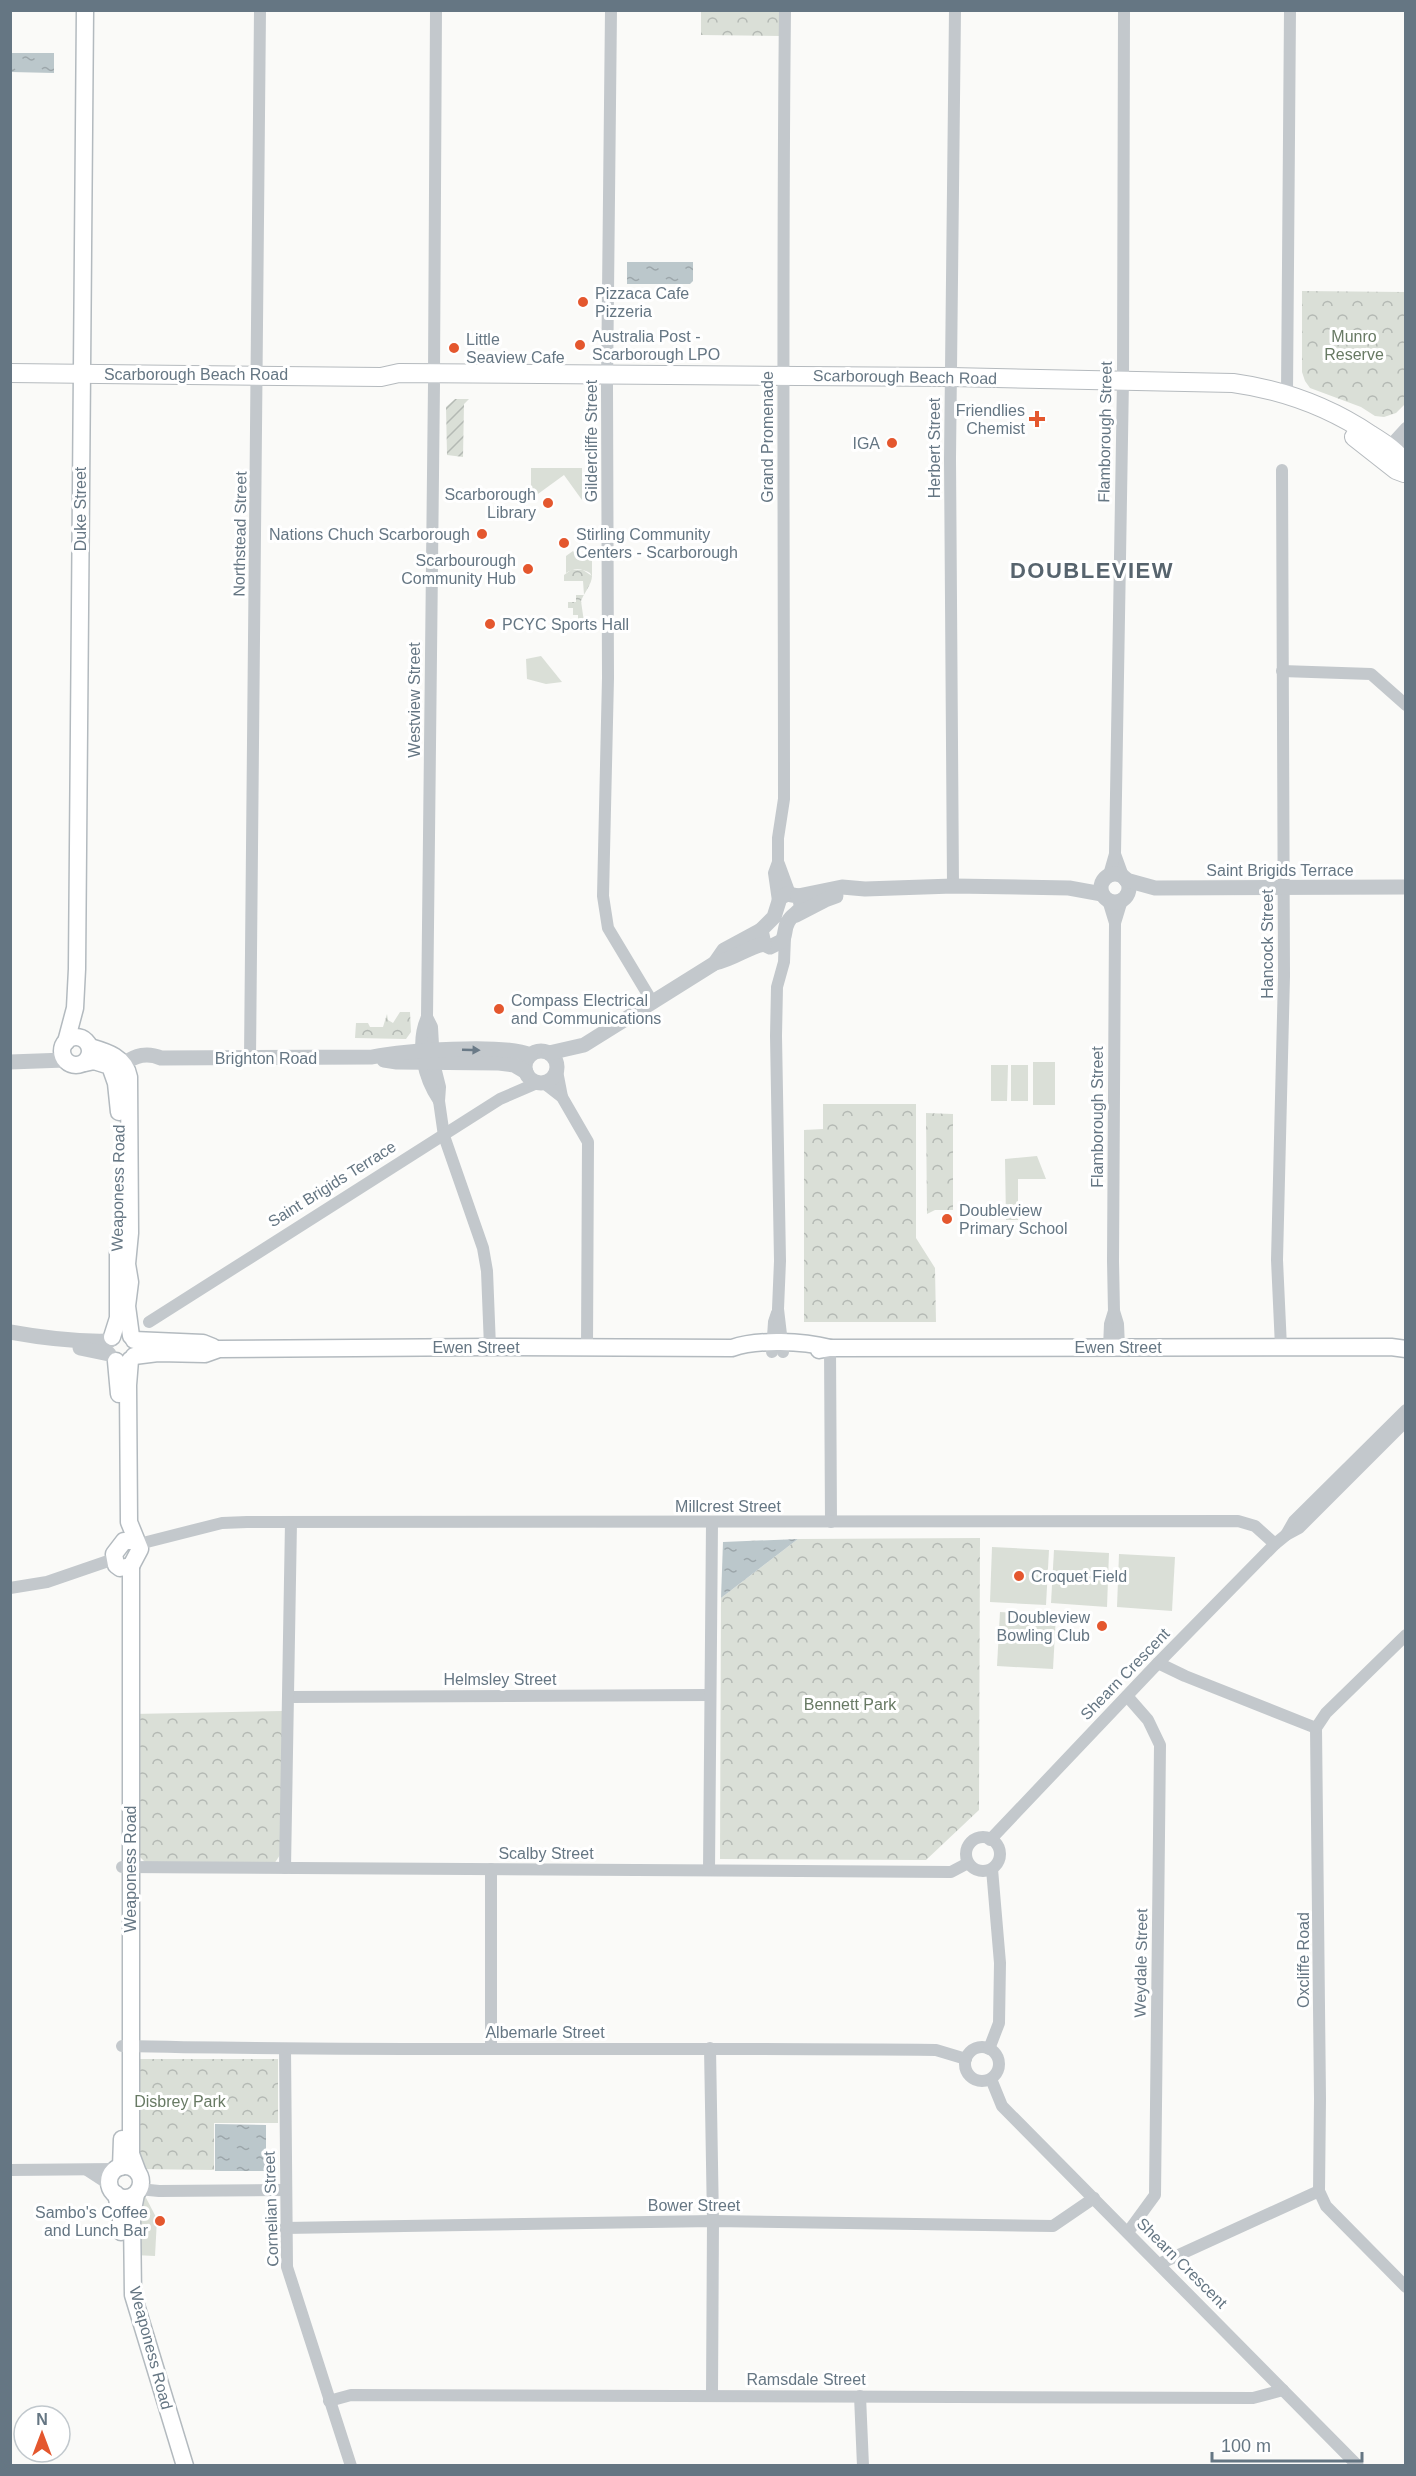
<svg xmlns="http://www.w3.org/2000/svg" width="1416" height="2476" font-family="Arial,sans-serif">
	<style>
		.grass { fill: #dadfd7 }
		.park { fill: url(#park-crowns) }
		.garden { fill: url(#garden-furrows) }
		.water { fill: url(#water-ripples) }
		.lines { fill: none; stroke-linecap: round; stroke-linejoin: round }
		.secondary-casing { stroke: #b3babf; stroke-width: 19 }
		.primary-casing { stroke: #b5babe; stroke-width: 20 }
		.minor { stroke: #c3c8cc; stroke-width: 12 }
		.tertiary { stroke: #c3c8cc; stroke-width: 15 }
		.secondary { stroke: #fff; stroke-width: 16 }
		.primary { stroke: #fff; stroke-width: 18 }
		.oneway { fill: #6a7a87 }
		.poi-dot { fill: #e4572e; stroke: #fff; stroke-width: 2 }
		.labels { text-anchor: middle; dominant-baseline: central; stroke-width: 6; stroke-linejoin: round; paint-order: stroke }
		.poi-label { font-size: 16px; fill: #657683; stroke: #fff; text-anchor: start }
		.park-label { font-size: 16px; fill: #687a64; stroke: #fff }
		.street-label { font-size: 16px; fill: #657683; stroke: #fff }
		.district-label { font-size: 22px; font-weight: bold; letter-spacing: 1.5px; fill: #57646e; stroke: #fff }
	</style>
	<defs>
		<pattern id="park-crowns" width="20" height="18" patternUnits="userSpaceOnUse" patternTransform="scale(1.5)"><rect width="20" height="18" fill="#dadfd7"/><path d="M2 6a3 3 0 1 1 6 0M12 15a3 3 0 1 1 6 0" fill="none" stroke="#b4b9b4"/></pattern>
		<pattern id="garden-furrows" width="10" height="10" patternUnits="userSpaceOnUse" patternTransform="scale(1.5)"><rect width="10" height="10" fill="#dadfd7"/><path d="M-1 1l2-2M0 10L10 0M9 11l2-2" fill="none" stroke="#b4b9b4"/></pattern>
		<pattern id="water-ripples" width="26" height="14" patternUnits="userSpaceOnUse" patternTransform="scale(1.5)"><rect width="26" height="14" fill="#bbc7cb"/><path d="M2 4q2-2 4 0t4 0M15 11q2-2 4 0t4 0" fill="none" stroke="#9ca6aa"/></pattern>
	</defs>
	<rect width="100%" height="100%" fill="#fafaf8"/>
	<g class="grass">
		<polygon points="531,468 582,468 582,500 564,475 531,499"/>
		<path d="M592 549V577L590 573C581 568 574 568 566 573V556L573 551 580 559Z"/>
		<polygon points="541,656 562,682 546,684 527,679 526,659"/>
		<rect x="1033" y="1062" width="22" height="43"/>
		<polygon points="991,1065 1008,1065 1007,1101 991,1101"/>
		<rect x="1011" y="1065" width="17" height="36"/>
		<polygon points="1037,1156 1046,1179 1018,1179 1018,1220 1006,1220 1005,1159"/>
		<polygon points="992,1547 1049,1550 1046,1605 990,1602"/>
		<polygon points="1054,1550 1109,1553 1107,1607 1051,1603"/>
		<polygon points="1119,1554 1175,1557 1172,1611 1117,1607"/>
		<polygon points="1000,1612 1056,1615 1053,1669 997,1666"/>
		<polygon points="144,2194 157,2219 155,2256 134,2255"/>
	</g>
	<g class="park">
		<polygon points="701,11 780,11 780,36 701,35"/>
		<polygon points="1302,291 1405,292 1405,404 1396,413 1384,417 1375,416 1361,407 1310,388 1305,381 1302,372"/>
		<path d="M571 570H583L592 576C592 584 584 593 581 601L584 622H578V615H573V608H568V602H576V595H584L583 581H564V575Z"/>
		<polygon points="400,1012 410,1012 411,1032 406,1039 355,1038 356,1023 368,1023 370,1027 383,1027 387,1014 388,1020 393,1023"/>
		<polygon points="823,1104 916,1104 916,1238 935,1268 936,1322 804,1322 804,1130 823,1129"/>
		<polygon points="926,1113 953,1114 953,1210 935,1210 927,1214"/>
		<polygon points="980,1538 979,1810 926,1860 720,1859 721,1598 798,1539"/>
		<polygon points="283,1711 286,1846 274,1864 147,1864 133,1850 133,1714"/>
		<polygon points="138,2059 278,2059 278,2123 214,2123 214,2170 138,2169"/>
	</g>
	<polygon class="garden" points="455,399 469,399 464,404 463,457 447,455 446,407"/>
	<g class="water">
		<polygon points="11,53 54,53 54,73 11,72"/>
		<polygon points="627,262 693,262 693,281 690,284 627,284"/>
		<polygon points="798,1539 721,1598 723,1542"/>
		<polygon points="215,2124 266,2125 266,2171 215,2171"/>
	</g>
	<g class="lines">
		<g class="secondary-casing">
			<g id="secondary">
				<circle cx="76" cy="1051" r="14"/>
				<polyline points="66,1042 75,1008 77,969 85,10"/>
				<path d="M90 1047C107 1052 125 1057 129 1077L130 1233 127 1264 130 1282 127 1306 131 1336"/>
				<polyline points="85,1063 94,1061 110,1066 116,1083 119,1112"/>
				<polyline points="112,1337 118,1318 118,1252"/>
				<polyline points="134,1340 203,1343 213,1347"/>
				<polyline points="819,1350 830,1348 1391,1347 1406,1349"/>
				<path d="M134 1356 158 1353 205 1354 219 1349 490 1347 732 1348C758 1339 803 1341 830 1348"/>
				<polyline points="130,1360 128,1385 129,1522 140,1549 131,1566 120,1568 116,1565 114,1554 124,1541 135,1541"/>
				<polyline points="116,1361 119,1394"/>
				<polyline points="131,1566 131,2154 137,2170"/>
				<circle cx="125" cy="2182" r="16"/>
				<polyline points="121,2167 122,2139"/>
				<polyline points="116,2194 121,2217 121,2232"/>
				<polyline points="136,2194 132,2215 133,2295 185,2466"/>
			</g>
		</g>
		<g class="primary-casing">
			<g id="primary">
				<path d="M10 373 381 377 399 373 951 377 1233 383C1284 390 1328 406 1371 435 1384 443 1398 452 1406 465"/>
				<polyline points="1354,437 1396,470 1404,473"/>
			</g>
		</g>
		<g class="minor">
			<polyline points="611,10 607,386 608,678 603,896 608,928 653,1003"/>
			<polyline points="434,373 436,10"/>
			<polyline points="434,384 427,1017 432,1027 434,1063 440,1087 439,1101 444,1136 483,1248 487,1271 490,1347"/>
			<polyline points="1287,393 1290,10"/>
			<polyline points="1385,451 1406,428"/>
			<polyline points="1391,459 1406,441"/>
			<polyline points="1282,671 1371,674 1406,705"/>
			<polyline points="1115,854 1123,876"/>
			<polyline points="779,864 790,894"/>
			<polyline points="1109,875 1115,854 1123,380 1124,10"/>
			<polyline points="953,886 950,459 955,10"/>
			<polyline points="1108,900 1115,923"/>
			<path d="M778 901 774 873 778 862V838L784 799C784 536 782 274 785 10"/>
			<path d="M427 1017C415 1043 423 1078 439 1101"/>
			<polyline points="250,1058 260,10"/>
			<polyline points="557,1071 562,1097"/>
			<polyline points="544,1083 562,1097 588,1142 587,1348"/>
			<polyline points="149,1322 500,1099 537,1083"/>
			<polyline points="1109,1347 1110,1324 1114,1311"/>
			<polyline points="1119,1347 1118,1324 1114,1311 1113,1261 1115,923 1122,900"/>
			<polyline points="1281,1347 1277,1260 1284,976 1282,470"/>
			<polyline points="830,1348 831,1522"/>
			<polyline points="772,1352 774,1322 777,1313"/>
			<polyline points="783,1352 778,1309 780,1261 776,1036 777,987 784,962 785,937"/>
			<polyline points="1286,1535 1294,1521 1406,1410"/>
			<polyline points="139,1544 222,1523 247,1522 1238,1521 1255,1526 1275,1544"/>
			<polyline points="10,1588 47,1582 114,1559"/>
			<polyline points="1406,1635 1326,1713 1316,1728 1320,2099 1319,2191 1326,2206 1406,2287"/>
			<polyline points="1158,1663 1185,1676 1316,1728"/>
			<polyline points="1127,1696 1148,1720 1160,1745 1155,2195 1128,2232"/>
			<polyline points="290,1697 710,1695"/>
			<circle cx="983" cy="1854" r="17"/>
			<polyline points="990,1840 1158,1663 1275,1544 1286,1535 1299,1528 1406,1421"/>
			<polyline points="122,1867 951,1872 968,1863"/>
			<polyline points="285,1868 291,1522"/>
			<polyline points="491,1869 491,2048"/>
			<polyline points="709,1870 712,1523"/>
			<path d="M122 2046C393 2052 665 2047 936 2050L966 2059"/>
			<circle cx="982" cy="2064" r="17"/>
			<polyline points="710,2048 713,2221 712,2395"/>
			<polyline points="285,2049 287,2267 351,2466"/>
			<polyline points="989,2049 999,2023 1000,1963 992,1869"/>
			<polyline points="991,2079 1002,2106 1358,2466"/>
			<polyline points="10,2170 116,2169"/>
			<polyline points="87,2170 110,2185"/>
			<polyline points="139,2189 159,2191 285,2190"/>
			<polyline points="285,2228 713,2221 1053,2226 1094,2198"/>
			<polyline points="1159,2264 1319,2191"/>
			<polyline points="860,2396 863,2466"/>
			<polyline points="329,2401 351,2395 1253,2398 1283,2390"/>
		</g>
		<g class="tertiary">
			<circle cx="1115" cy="888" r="14"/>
			<polyline points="1126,880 1155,888 1406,887"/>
			<path d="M787 894 798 896C807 913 793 911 788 922 784 928 786 935 782 941L770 947 764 944 761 930 774 917 780 898Z"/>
			<polyline points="798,896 842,887 865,889 953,886 1069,888 1102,894"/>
			<polyline points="796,915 825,900 836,896"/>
			<polyline points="715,963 724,950 761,930"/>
			<circle cx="541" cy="1067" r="16"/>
			<path d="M549 1053 584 1045 715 963C734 959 748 947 764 944"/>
			<polyline points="384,1060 397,1062 499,1063 514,1065 526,1072"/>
			<polyline points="10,1062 65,1060"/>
			<path d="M123 1064C136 1055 147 1052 161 1058L372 1057C403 1051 503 1043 530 1055"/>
			<path d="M10 1332C43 1338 75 1342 109 1341"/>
			<polyline points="80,1348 109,1354"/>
		</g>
		<use href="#secondary" class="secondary"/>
		<use href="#primary" class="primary"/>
	</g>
	<defs><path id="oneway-solid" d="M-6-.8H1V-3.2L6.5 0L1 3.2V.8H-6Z" transform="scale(1.5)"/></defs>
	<use class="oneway" href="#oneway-solid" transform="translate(471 1050) rotate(2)"/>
	<g class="poi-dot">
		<circle cx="583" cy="302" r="6"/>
		<circle cx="580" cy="345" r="6"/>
		<circle cx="454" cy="348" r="6"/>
		<path d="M1034 410h6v6h6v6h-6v6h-6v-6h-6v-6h6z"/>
		<circle cx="892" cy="443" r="6"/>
		<circle cx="548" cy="503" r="6"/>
		<circle cx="482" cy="534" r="6"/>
		<circle cx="564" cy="543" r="6"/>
		<circle cx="528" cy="569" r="6"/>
		<circle cx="490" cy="624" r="6"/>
		<circle cx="499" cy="1009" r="6"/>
		<circle cx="947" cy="1219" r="6"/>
		<circle cx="1019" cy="1576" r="6"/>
		<circle cx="1102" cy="1626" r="6"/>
		<circle cx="160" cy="2221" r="6"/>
	</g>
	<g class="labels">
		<g class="poi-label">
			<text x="595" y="293">Pizzaca Cafe<tspan x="595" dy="18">Pizzeria</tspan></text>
			<text x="592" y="336">Australia Post -<tspan x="592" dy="18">Scarborough LPO</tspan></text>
			<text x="466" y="339">Little<tspan x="466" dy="18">Seaview Cafe</tspan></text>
			<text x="1025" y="410" text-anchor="end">Friendlies<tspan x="1025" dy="18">Chemist</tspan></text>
			<text x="880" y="443" text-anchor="end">IGA</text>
			<text x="536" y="494" text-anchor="end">Scarborough<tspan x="536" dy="18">Library</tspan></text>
			<text x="470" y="534" text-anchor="end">Nations Chuch Scarborough</text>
			<text x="576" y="534">Stirling Community<tspan x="576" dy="18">Centers - Scarborough</tspan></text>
			<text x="516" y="560" text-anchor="end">Scarbourough<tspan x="516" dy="18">Community Hub</tspan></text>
			<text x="502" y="624">PCYC Sports Hall</text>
			<text x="511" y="1000">Compass Electrical<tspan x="511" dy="18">and Communications</tspan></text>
			<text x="959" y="1210">Doubleview<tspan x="959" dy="18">Primary School</tspan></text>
			<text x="1031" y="1576">Croquet Field</text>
			<text x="1090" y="1617" text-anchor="end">Doubleview<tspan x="1090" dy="18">Bowling Club</tspan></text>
			<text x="148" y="2212" text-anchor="end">Sambo's Coffee<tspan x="148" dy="18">and Lunch Bar</tspan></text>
		</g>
		<g class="park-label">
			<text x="1354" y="336">Munro<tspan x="1354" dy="18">Reserve</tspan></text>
			<text x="850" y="1704">Bennett Park</text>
			<text x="180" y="2101">Disbrey Park</text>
		</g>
		<g class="street-label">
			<text x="196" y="374">Scarborough Beach Road</text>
			<text transform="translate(905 377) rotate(1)">Scarborough Beach Road</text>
			<text transform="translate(1105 432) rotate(-89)">Flamborough Street</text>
			<text transform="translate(767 437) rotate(-90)">Grand Promenade</text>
			<text transform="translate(591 441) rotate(-90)">Gildercliffe Street</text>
			<text transform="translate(934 448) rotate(-90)">Herbert Street</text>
			<text transform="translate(80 509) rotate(-90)">Duke Street</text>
			<text transform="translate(240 534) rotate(-89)">Northstead Street</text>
			<text transform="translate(414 700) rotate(-90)">Westview Street</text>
			<text x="1280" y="870">Saint Brigids Terrace</text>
			<text transform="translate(1267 944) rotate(-90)">Hancock Street</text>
			<text x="266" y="1058">Brighton Road</text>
			<text transform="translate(1097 1117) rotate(-90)">Flamborough Street</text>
			<text transform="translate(332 1184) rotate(-32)">Saint Brigids Terrace</text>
			<text transform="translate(118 1188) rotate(-89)">Weaponess Road</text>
			<text x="476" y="1347">Ewen Street</text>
			<text x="1118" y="1347">Ewen Street</text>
			<text x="728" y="1506">Millcrest Street</text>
			<text transform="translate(1125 1674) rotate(-46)">Shearn Crescent</text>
			<text x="500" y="1679">Helmsley Street</text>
			<text x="546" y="1853">Scalby Street</text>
			<text transform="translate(130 1869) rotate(-90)">Weaponess Road</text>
			<text transform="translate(1303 1960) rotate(-90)">Oxcliffe Road</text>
			<text transform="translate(1141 1963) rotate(-89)">Weydale Street</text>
			<text x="545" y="2032">Albemarle Street</text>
			<text x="694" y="2205">Bower Street</text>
			<text transform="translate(271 2209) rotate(-92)">Cornelian Street</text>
			<text transform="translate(1182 2263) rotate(45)">Shearn Crescent</text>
			<text transform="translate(151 2348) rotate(75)">Weaponess Road</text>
			<text x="806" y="2379">Ramsdale Street</text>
		</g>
		<g class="district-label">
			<text x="1092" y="570">DOUBLEVIEW</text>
		</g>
	</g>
	<rect width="1416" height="2476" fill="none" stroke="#657683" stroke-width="24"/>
	<g transform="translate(42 2434)"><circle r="28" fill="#ffffff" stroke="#c1c8cd" stroke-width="1.5"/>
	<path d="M0-4.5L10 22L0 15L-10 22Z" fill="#e4572e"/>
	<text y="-9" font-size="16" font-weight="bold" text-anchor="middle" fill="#657683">N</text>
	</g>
	<path d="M1212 2452v9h150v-9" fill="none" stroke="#657683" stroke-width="3"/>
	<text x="1221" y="2452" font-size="18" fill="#657683" stroke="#ffffff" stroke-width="4.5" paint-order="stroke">100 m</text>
</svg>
